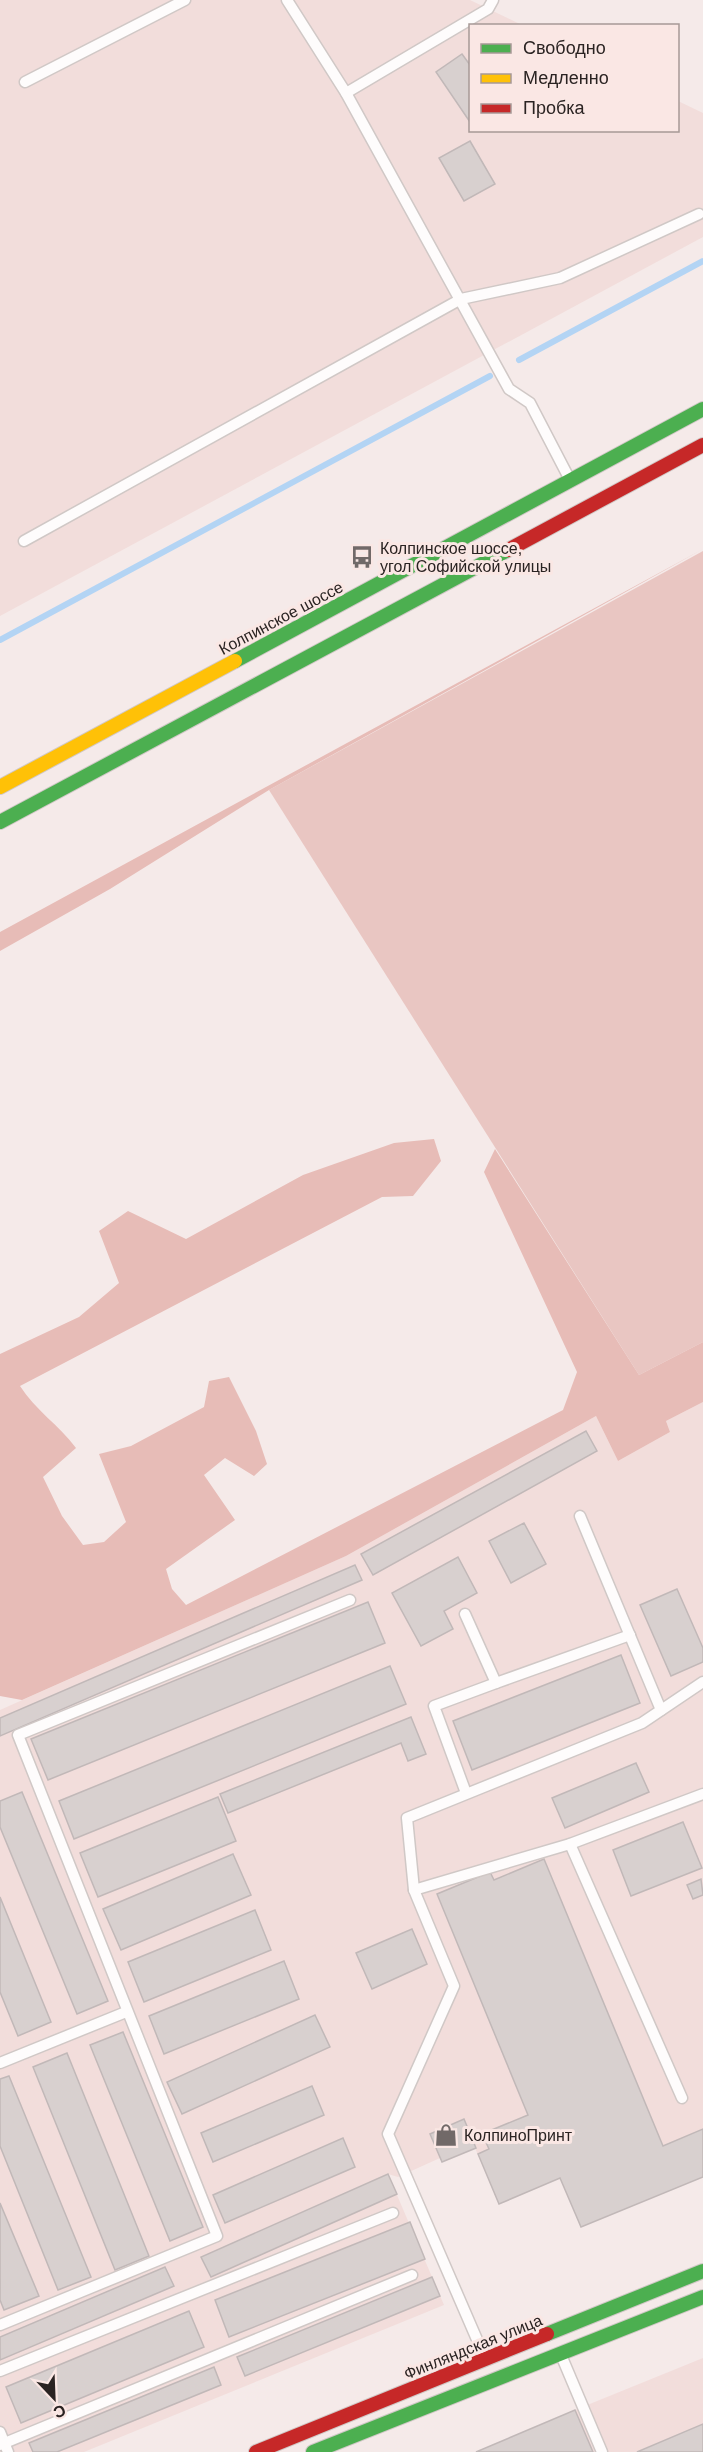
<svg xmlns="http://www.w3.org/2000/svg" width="703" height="2452" font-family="Arial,sans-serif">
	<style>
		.built { fill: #f2dddb }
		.green { fill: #e9c6c2 }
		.forest { fill: #e7bcb7 }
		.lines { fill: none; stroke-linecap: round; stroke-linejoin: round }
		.stream { stroke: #b3d4f4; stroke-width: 6 }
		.building { fill: #d8d0cf; stroke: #c1b8b8; stroke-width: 1.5 }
		.lane-casing { stroke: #d0c8c6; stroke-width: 13 }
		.fast-casing { stroke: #d0c8c6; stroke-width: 16 }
		.slow-casing { stroke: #d0c8c6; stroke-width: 16 }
		.jam-casing { stroke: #d0c8c6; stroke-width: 16 }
		.lane { stroke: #fefcfc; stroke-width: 10 }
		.fast { stroke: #4caf50; stroke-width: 14 }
		.slow { stroke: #ffc107; stroke-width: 14 }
		.jam { stroke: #c62828; stroke-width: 14 }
		.labels { text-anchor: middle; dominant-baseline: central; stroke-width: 6; stroke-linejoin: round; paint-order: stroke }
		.poi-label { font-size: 16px; fill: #2a2322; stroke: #fae7e4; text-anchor: start }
		.street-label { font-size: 16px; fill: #2a2322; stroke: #fae7e4 }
	</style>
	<rect width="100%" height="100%" fill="#f5eae9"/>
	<g class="built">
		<polygon points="0,0 470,0 522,25 470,26 470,130 678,130 678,101 703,113 703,237 0,616"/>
		<polygon points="703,1402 703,2177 581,2227 560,2178 499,2204 475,2148 440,2158 398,2177 388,2174 444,2305 84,2452 0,2452 0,1710 346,1556 596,1416 618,1461 670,1432 666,1421"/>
		<polygon points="703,2358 703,2452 476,2452 575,2410"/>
	</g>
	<polygon class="green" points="703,551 703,1342 639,1375 269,790"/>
	<g class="forest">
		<polygon points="703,549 269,790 110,889 0,951 0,932"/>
		<path d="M434 1139 441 1161 413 1196 382 1197 20 1386C35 1410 59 1425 76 1448L43 1477 62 1516 83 1545 104 1542 126 1522 99 1454 131 1446 204 1407 209 1381 229 1377 256 1431 267 1464 254 1476 225 1458 204 1475 235 1520 166 1569 172 1589 186 1605 563 1410 577 1372 484 1172 495 1149 639 1375 703 1342V1402L666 1421 670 1432 618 1461 596 1416 346 1556 22 1700 0 1696V1354L79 1317 119 1283 99 1231 128 1211 186 1239 303 1175 394 1143Z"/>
	</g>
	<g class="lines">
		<g class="stream">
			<polyline points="519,360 703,261"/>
			<polyline points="0,640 490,376"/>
		</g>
	</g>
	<g class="building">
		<polygon points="462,54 470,65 470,122 436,72"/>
		<polygon points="470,141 495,184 464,201 439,158"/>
		<polygon points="586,1431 597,1451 373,1575 361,1554"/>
		<polygon points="524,1523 546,1564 511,1583 489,1541"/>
		<polygon points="458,1557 477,1593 444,1611 453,1629 421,1646 392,1593"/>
		<polygon points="355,1565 362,1580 0,1736 0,1718"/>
		<polygon points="677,1589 703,1648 703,1662 671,1676 640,1605"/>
		<polygon points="368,1602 385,1643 48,1780 31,1739"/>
		<polygon points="621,1655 640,1703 472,1770 453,1721"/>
		<polygon points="390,1666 406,1704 74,1839 59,1801"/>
		<polygon points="411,1717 426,1754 408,1761 401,1743 228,1813 220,1794"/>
		<polygon points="636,1763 649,1792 565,1828 552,1798"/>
		<polygon points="22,1792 108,2001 77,2014 0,1827 0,1801"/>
		<polygon points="218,1797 236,1841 98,1897 80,1853"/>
		<polygon points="683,1822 702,1868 631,1896 613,1850"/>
		<polygon points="233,1854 251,1895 121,1950 103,1909"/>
		<polygon points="544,1859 663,2146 703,2129 703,2177 581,2227 560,2178 499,2204 478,2154 489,2149 482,2134 528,2115 437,1894 490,1872 494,1880"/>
		<polygon points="701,1879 703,1895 693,1899 687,1885"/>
		<polygon points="0,1897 51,2022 18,2036 0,1992"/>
		<polygon points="255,1910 271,1950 144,2002 128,1962"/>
		<polygon points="412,1929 427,1964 372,1989 356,1953"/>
		<polygon points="284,1961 299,1999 164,2054 149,2016"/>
		<polygon points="315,2015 330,2047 182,2114 167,2082"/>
		<polygon points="123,2032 203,2227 170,2241 90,2045"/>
		<polygon points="67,2053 149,2256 115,2270 33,2067"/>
		<polygon points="9,2076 91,2277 58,2290 0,2146 0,2079"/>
		<polygon points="312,2086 324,2115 213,2162 201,2133"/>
		<polygon points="464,2119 476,2148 442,2162 430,2134"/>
		<polygon points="343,2138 355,2167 225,2223 213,2195"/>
		<polygon points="388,2174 397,2194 211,2277 201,2257"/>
		<polygon points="0,2203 39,2296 4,2310 0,2300"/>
		<polygon points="410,2222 425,2259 229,2337 215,2300"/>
		<polygon points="165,2267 174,2286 0,2360 0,2337"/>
		<polygon points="432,2277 440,2296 245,2376 237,2357"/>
		<polygon points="189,2311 204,2347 21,2423 6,2387"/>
		<polygon points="214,2367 221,2385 57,2452 33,2452 29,2443"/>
		<polygon points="575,2410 593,2452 476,2452"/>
		<polygon points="703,2424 703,2452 637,2452"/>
	</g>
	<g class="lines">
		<g class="lane-casing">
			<g id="lane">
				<polyline points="287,0 346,93 509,389 530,403 569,478"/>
				<polyline points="25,82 185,0"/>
				<polyline points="346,93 488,9 493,0"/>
				<polyline points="24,541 461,299 560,278 699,214"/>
				<polyline points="580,1516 661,1710"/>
				<polyline points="465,1614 496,1683 434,1706 466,1793"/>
				<polyline points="496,1683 630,1635"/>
				<polyline points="570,1844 682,2098"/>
				<polyline points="414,1890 407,1818 642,1723 703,1682"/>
				<polyline points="0,2063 126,2012"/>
				<polyline points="0,2325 217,2236 18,1735 350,1600"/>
				<polyline points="561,2355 602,2452"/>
				<polyline points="485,2358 388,2134 454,1986 414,1890 570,1844 703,1794"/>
				<polyline points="0,2371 393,2213"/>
				<polyline points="0,2432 8,2452"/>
				<polyline points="0,2445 412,2275"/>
			</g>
		</g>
		<g class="fast-casing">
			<g id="fast">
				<polyline points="235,661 703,409"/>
				<polyline points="0,822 508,550"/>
				<polyline points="547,2334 703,2271"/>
				<polyline points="313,2452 703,2297"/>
			</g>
		</g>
		<g class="slow-casing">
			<polyline id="slow" points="0,787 235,661"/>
		</g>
		<g class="jam-casing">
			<g id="jam">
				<polyline points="508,550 703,445"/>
				<polyline points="256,2452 547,2334"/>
			</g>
		</g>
		<use href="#lane" class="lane"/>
		<use href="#fast" class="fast"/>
		<use href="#slow" class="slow"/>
		<use href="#jam" class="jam"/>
	</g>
	<defs>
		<g id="bus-bare" transform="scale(1.8)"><path d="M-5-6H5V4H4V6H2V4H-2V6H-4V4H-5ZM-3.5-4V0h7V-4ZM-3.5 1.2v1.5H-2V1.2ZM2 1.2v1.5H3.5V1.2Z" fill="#716968" stroke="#fae7e4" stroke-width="2.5" paint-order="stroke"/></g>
		<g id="shop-bare" transform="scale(1.8)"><path d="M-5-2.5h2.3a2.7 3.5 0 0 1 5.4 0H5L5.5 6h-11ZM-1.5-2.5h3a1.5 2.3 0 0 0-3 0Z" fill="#716968" stroke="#fae7e4" stroke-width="2.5" paint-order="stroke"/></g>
	</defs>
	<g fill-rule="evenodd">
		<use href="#bus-bare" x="362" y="557"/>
		<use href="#shop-bare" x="446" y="2135"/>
	</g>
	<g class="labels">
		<g class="poi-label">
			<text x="380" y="548">Колпинское шоссе,<tspan x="380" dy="18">угол Софийской улицы</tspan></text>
			<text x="464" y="2135">КолпиноПринт</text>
		</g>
		<g class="street-label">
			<text transform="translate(281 618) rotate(-28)">Колпинское шоссе</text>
			<text transform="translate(473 2347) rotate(-22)">Финляндская улица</text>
		</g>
	</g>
	<rect x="469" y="24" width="210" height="108" fill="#fae7e4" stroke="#a79996" stroke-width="1.5"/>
	<rect x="481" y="44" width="30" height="9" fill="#4caf50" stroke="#a79996" stroke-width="1.5"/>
	<text x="523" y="54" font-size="18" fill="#2a2322">Свободно</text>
	<rect x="481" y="74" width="30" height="9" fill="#ffc107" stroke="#a79996" stroke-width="1.5"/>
	<text x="523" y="84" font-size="18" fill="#2a2322">Медленно</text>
	<rect x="481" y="104" width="30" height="9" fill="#c62828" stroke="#a79996" stroke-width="1.5"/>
	<text x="523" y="114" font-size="18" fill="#2a2322">Пробка</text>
	<g transform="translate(54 2398) rotate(157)" stroke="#fae7e4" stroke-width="4.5" paint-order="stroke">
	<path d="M0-4.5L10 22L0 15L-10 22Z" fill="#2a2322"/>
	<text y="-9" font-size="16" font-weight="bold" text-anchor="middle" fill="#2a2322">С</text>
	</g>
</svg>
